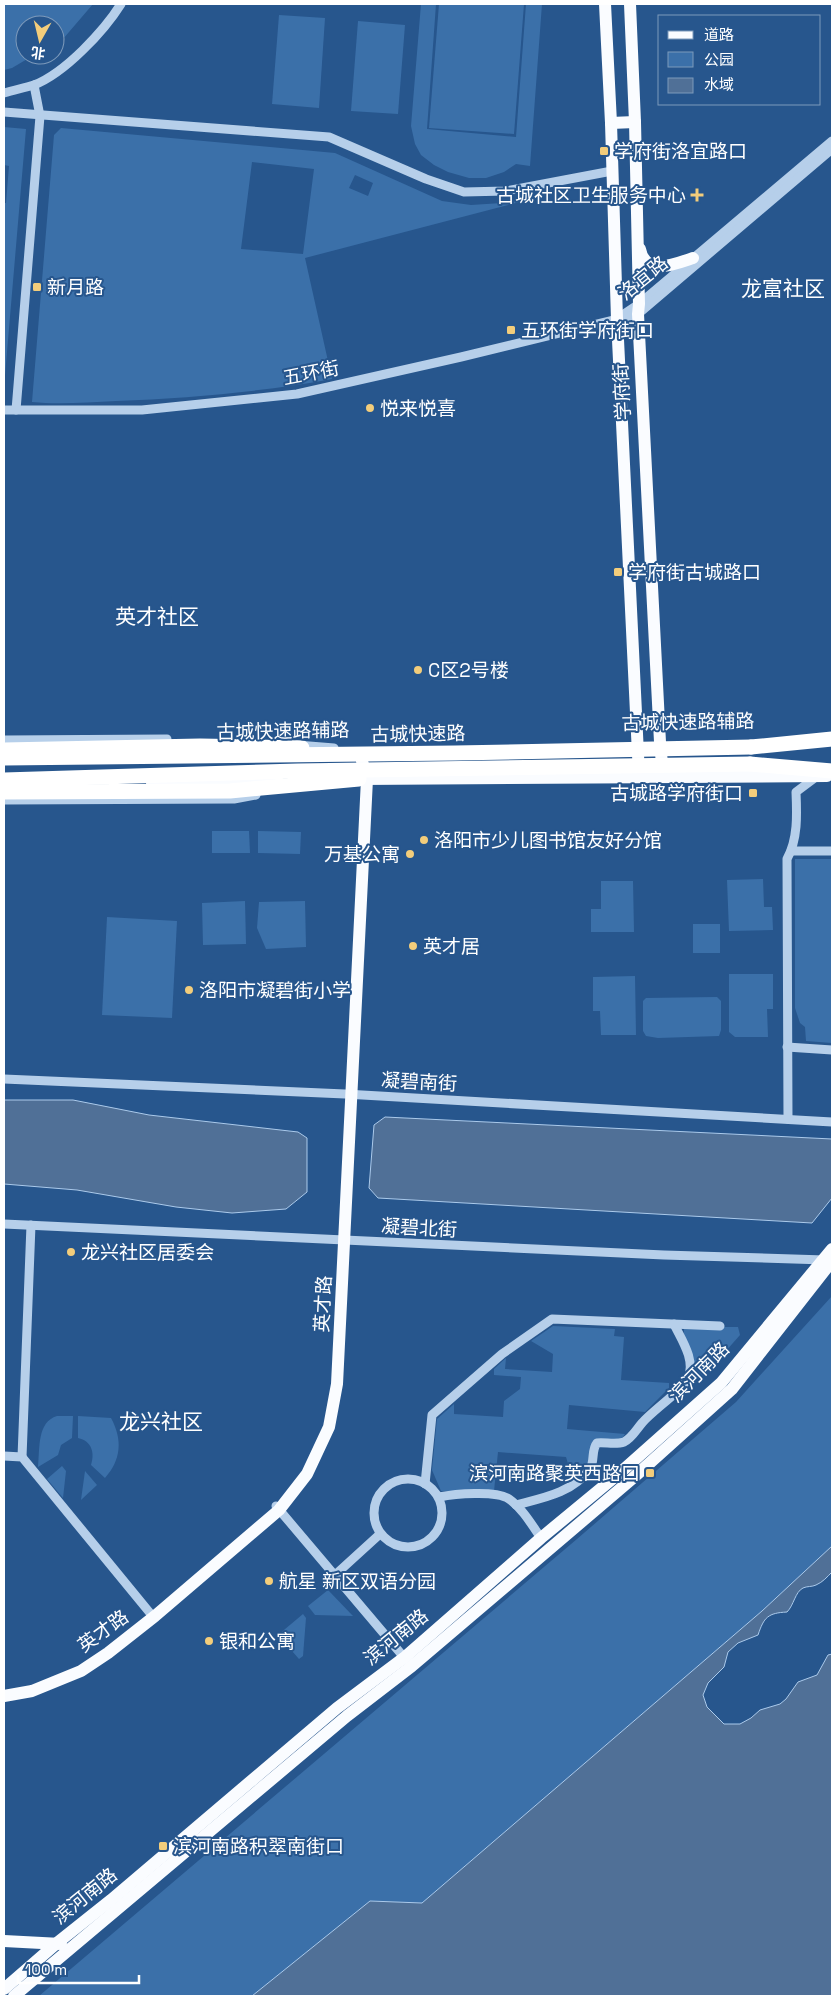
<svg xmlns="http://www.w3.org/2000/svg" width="836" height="2000" font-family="'Space Grotesk','Noto Sans SC',sans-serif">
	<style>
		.green { fill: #3b70a9; fill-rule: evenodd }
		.water { fill: #507097; stroke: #abcaeb }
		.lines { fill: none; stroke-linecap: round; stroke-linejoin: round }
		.minor { stroke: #b6cfea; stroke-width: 9 }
		.major { stroke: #fafcff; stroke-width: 12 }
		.highway { stroke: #fff; stroke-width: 15 }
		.highway-bridge { stroke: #fff; stroke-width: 15 }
		.poi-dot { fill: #f3cd7b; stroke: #27568d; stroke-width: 2 }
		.labels { text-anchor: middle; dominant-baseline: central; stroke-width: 4; stroke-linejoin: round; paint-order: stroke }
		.poi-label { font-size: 19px; fill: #fff; stroke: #27568d; text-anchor: start }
		.street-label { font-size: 19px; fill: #fff; stroke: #27568d }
		.quarter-label { font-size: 21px; fill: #fff; stroke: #27568d }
	</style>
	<rect width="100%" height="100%" fill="#27568d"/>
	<g class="green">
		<polygon points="4,4 93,4 63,39 55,43 55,25 25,25 25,55 34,55 12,68 4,70"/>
		<polygon points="421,4 436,4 427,129 516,137 526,4 542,4 530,166 516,164 504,172 486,178 469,178 448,172 434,165 421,155 415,144 411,126"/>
		<polygon points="439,4 524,4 514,134 429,128"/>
		<polygon points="279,15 325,18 319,108 272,104"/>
		<polygon points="358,21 405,25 398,114 351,111"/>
		<polygon points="4,127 26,129 4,387 4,203 6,203 9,166 4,165"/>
		<path d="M61 128 335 153 442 201 471 205 502 203 585 185 305 258 332 379C261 392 189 398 116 401 88 402 60 405 32 402L54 135ZM252 162 314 169 303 254 241 249ZM355 175 373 183 368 196 349 188Z"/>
		<polygon points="212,831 249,831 250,853 212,853"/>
		<polygon points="258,831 301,832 300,854 258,853"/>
		<polygon points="795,859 832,859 832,1043 806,1041 805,1027 800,1023 795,1008"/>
		<polygon points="763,879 764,907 772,907 773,930 729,931 727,880"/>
		<polygon points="601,881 633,881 634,932 591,932 591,909 601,909"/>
		<polygon points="245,901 246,944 203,945 202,903"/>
		<polygon points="305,901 306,947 266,949 257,928 259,902"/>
		<polygon points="107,917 177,921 172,1018 102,1015"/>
		<rect x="693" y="924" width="27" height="29"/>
		<polygon points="729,974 773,974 773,1009 767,1009 768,1037 735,1037 729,1032"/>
		<polygon points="635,976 636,1035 601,1035 600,1011 593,1011 593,977"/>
		<polygon points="717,997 721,1001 721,1030 719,1036 658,1038 646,1036 643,1031 643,1001 646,998"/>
		<polygon points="832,1296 832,1546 762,1611 422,1903 370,1901 252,1996 39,1996 577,1539 736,1402"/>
		<polygon points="553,1326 615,1329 614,1336 624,1337 621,1380 669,1383 669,1388 645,1412 569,1405 567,1429 625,1434 621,1440 596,1441 588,1463 572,1477 566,1457 498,1452 494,1491 441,1491 432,1470 437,1419 454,1404 454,1414 503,1417 504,1401 520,1389 521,1377 494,1375 494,1369 506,1358 505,1369 552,1372 553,1354 531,1341"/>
		<polygon points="688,1327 738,1327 740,1335 703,1377 694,1380 684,1334 684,1329"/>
		<path d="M57 1416H73L72 1438 61 1445 58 1455 38 1467C40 1448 37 1422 57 1416Z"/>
		<path d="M78 1416 111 1418C123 1440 121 1460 105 1478L91 1465C95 1453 92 1441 78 1438Z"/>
		<polygon points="62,1466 66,1471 63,1498 47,1479"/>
		<polygon points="85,1471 97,1485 81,1500"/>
		<polygon points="328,1590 353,1616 315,1615 308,1606"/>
		<polygon points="303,1614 306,1618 303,1656 299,1659 278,1635"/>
	</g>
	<g class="water">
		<polygon points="4,1100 73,1100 149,1115 298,1132 307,1138 307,1192 286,1209 232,1213 176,1207 77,1190 4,1184"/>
		<polygon points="385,1117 832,1139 832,1198 812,1223 378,1198 369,1188 374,1125"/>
		<path d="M832 1546V1572C827 1577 823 1582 816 1585 812 1587 807 1586 803 1588 795 1592 794 1605 787 1612 768 1613 764 1617 758 1635L738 1643 728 1652 724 1667 708 1683 703 1695 707 1707 724 1724H740L751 1718 760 1710 780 1704 786 1699 798 1682 817 1675 828 1655 832 1654V1996H252L370 1901 422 1903 762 1611Z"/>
	</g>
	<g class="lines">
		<g class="minor">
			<path d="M4 93C14 90 24 88 34 85 65 73 104 31 121 4"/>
			<polyline points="4,112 329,137 426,179 464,192 506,191 612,171"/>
			<polyline points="621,316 639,304 832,141"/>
			<polyline points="4,410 142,410 297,394 461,357 638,314 832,149"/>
			<polyline points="16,410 40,116 34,85"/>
			<polyline points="4,740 167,739"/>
			<polyline points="297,745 334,748"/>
			<polyline points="4,800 234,799 256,795"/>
			<polyline points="791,851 832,851"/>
			<polyline points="787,1047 832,1050"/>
			<polyline points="4,1079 345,1094 832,1122"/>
			<path d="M788 1119 787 859C798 839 797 815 796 792L816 777"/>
			<polyline points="4,1224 664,1255 825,1260"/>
			<polyline points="4,1456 22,1457 150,1613"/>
			<polyline points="22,1457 31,1225"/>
			<circle cx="408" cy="1513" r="34"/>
			<polyline points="425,1484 432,1415 502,1354 552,1319 720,1326"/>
			<path d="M439 1497C454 1494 496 1490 509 1499 522 1508 532 1525 541 1538"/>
			<path d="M516 1505C543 1498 572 1493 590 1469 595 1461 591 1450 597 1443 605 1442 616 1445 624 1442 632 1438 636 1430 642 1423 652 1411 684 1389 688 1378 696 1360 681 1339 674 1324"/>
			<polyline points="276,1506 408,1662"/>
			<polyline points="335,1575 380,1534"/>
		</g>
		<g class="major">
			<polyline points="605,4 611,123 617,319 639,775"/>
			<polyline points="630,4 635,122 639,304 638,314 660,742 663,775"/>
			<polyline points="611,123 635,122"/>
			<path d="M640 249C645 277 675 264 693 258"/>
			<polyline points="360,779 827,776"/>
			<polyline points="152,783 277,780"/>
			<polyline points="4,1696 32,1691 81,1671 108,1653 155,1616 279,1510 307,1474 329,1427 337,1384 367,779 362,761"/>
			<polyline points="4,1941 61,1944"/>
			<polyline points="4,1989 57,1943 111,1900 337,1708 405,1657 541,1538 622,1471 721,1383 832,1249"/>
			<polyline points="14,1996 347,1716 412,1666 633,1478 732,1389 832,1261"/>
		</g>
		<g class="highway">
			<polyline points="751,747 832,739"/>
			<polyline points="4,750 200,746 302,748"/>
			<polyline points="750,764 832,771"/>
			<polyline points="4,792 230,791 359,779"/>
		</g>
		<g class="highway-bridge">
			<polyline points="4,758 455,753 751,747"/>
			<polyline points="4,780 298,771 750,764"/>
		</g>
	</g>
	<g class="poi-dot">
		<rect x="599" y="146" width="10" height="10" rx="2.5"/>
		<path d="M694.5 187.5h5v5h5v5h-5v5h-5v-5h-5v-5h5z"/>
		<rect x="32" y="282" width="10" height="10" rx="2.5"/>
		<rect x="506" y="325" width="10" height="10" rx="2.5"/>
		<circle cx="370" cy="408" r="5"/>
		<rect x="613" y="567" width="10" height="10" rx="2.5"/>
		<circle cx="418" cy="670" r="5"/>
		<rect x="748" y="788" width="10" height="10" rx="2.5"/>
		<circle cx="424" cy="840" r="5"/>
		<circle cx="410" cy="854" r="5"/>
		<circle cx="413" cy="946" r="5"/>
		<circle cx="189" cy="990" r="5"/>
		<circle cx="71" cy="1252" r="5"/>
		<rect x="645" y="1468" width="10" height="10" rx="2.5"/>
		<circle cx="269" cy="1581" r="5"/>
		<circle cx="209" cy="1641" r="5"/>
		<rect x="158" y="1841" width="10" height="10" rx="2.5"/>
	</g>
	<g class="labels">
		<g class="poi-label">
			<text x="614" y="151">学府街洛宜路口</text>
			<text x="686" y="195" text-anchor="end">古城社区卫生服务中心</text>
			<text x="47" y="287">新月路</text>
			<text x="521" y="330">五环街学府街口</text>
			<text x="380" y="408">悦来悦喜</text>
			<text x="628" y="572">学府街古城路口</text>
			<text x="428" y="670">C区2号楼</text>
			<text x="743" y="793" text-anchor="end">古城路学府街口</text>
			<text x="434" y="840">洛阳市少儿图书馆友好分馆</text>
			<text x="400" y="854" text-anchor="end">万基公寓</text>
			<text x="423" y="946">英才居</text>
			<text x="199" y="990">洛阳市凝碧街小学</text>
			<text x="81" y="1252">龙兴社区居委会</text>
			<text x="640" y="1473" text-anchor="end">滨河南路聚英西路口</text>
			<text x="279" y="1581">航星 新区双语分园</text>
			<text x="219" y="1641">银和公寓</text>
			<text x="173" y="1846">滨河南路积翠南街口</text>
		</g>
		<g class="street-label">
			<text transform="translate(643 278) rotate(-39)">洛宜路</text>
			<text transform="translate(311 373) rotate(-11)">五环街</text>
			<text transform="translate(622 392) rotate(-93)">学府街</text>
			<text transform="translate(688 722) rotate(-1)">古城快速路辅路</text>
			<text transform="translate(283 731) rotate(-1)">古城快速路辅路</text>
			<text transform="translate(418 734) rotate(-1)">古城快速路</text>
			<text transform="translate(419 1082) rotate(3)">凝碧南街</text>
			<text transform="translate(419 1228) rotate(3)">凝碧北街</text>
			<text transform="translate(323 1304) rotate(-87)">英才路</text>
			<text transform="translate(699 1372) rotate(-45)">滨河南路</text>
			<text transform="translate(103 1631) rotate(-36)">英才路</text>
			<text transform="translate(396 1637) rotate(-39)">滨河南路</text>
			<text transform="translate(85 1896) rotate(-39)">滨河南路</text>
		</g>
		<g class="quarter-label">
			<text x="783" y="288">龙富社区</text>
			<text x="157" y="616">英才社区</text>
			<text x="161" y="1421">龙兴社区</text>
		</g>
	</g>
	<rect width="836" height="2000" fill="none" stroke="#ffffff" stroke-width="10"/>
	<rect x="658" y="15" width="162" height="90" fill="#27568d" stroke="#7d9abb"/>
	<rect x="668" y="31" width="25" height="8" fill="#fafcff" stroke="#7d9abb"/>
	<text x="704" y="40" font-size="15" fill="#ffffff">道路</text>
	<rect x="668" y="52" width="25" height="15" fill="#3b70a9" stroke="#7d9abb"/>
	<text x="704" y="65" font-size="15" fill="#ffffff">公园</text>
	<rect x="668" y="78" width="25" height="15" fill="#507097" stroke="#7d9abb"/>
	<text x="704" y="90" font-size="15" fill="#ffffff">水域</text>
	<g transform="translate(40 40) rotate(188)"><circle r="24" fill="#27568d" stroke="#7d9abb"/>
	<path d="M0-4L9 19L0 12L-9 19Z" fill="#f3cd7b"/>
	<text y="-8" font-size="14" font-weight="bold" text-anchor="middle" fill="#ffffff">北</text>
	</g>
	<path d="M18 1975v8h121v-8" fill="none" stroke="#ffffff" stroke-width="2.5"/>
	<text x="25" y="1975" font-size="15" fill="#ffffff" stroke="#27568d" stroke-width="4" paint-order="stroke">100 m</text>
</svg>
